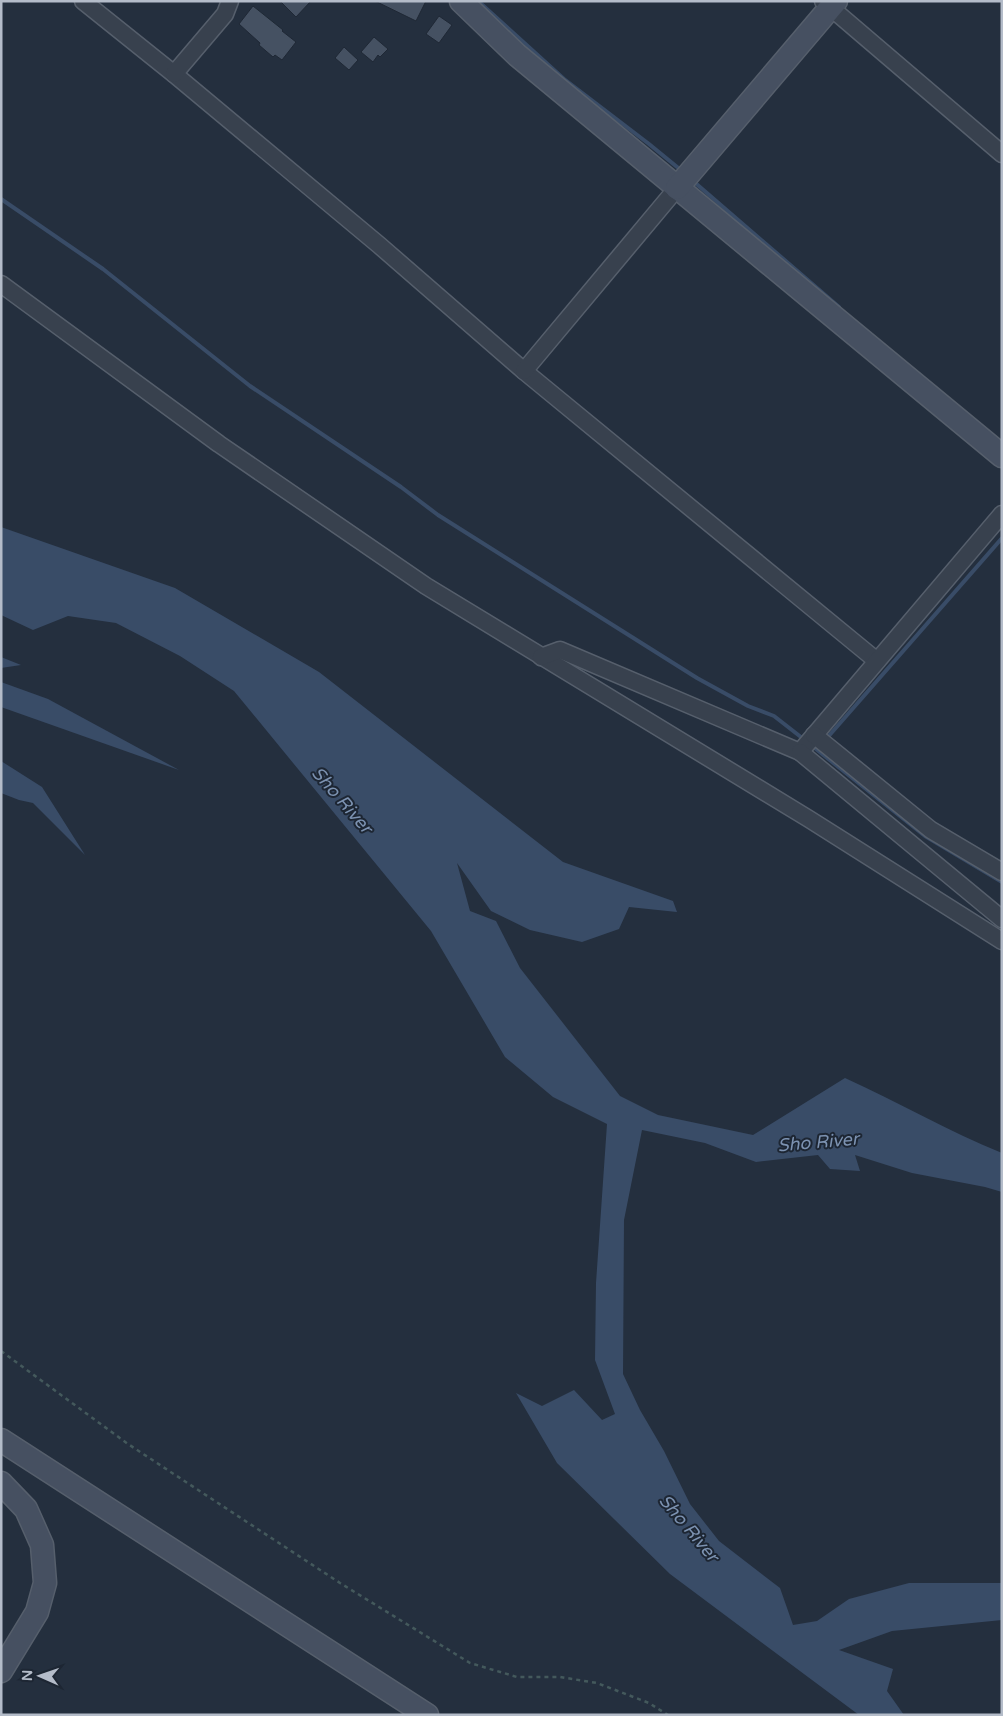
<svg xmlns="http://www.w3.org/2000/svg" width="1003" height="1716" font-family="'Varela Round',sans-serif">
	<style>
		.water { fill: #394c67 }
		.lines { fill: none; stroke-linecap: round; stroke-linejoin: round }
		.stream { stroke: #394c67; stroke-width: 4 }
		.building { fill: #455162; stroke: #1f2835 }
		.street-casing { stroke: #565f6c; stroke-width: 19 }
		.secondary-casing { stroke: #565f6c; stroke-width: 25 }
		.path { stroke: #44595c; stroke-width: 2.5; stroke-dasharray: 4 4; stroke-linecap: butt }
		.street { stroke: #38414e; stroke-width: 16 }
		.secondary { stroke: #465061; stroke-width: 22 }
		.labels { text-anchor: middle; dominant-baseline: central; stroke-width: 4; stroke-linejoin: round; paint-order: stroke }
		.water-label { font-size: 18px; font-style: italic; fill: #7c92b1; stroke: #1d2633 }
	</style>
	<rect width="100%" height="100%" fill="#242f3e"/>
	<g class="water">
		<path d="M1 527 175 588 319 672 563 862 673 901 677 912 629 907 619 929 582 942 530 930 491 911 457 863 470 911 496 921 520 968 620 1096 658 1115 753 1135 845 1078C898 1102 948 1131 1002 1153V1192L985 1187 912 1173 855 1155 860 1171 830 1169 818 1155 756 1162 705 1143 642 1130 624 1220 623 1374 640 1410 664 1451 690 1504 719 1541 780 1588 793 1625 817 1621 849 1599 909 1583H1002V1620L892 1631 839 1650 893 1669 887 1691 904 1715H859L670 1574 557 1463 516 1393 542 1406 574 1390 602 1420 615 1414 595 1360 596 1283 607 1124 553 1097 505 1057 431 931 234 691 180 656 116 623 68 616 33 630 1 615Z"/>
		<polygon points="1,657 21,665 1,668"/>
		<polygon points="1,682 48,699 179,770 1,707"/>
		<polygon points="1,761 42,787 85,855 33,803 19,800 1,793"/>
	</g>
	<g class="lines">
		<g class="stream">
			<polyline points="478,1 564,79 649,144 682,171"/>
			<polyline points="693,181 839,307"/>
			<polyline points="1,199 103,269 250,386 401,487 438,515 697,678 748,706 774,716 806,741"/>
			<polyline points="827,738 1002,538"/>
			<polyline points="811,745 925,836 1002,882"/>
		</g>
	</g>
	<g class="building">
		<polygon points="280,1 311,1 296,17"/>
		<polygon points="375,1 426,1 416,21"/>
		<polygon points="253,6 283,30 282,31 296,42 282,60 275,55 273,57 259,45 260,43 239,24"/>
		<polygon points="439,16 452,25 439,43 426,34"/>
		<polygon points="374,37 388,49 380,57 378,55 373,62 361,52"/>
		<polygon points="344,47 358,60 349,70 335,58"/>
	</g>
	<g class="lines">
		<g class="street-casing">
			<g id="street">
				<polyline points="83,1 174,74 379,245 524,371 877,661"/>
				<polyline points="823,1 1002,154"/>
				<polyline points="174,74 225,14 230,1"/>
				<polyline points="1,284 219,444 426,586 809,819 1002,941"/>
				<polyline points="524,371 677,188"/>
				<polyline points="541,657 560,650 800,752 1002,514"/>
				<polyline points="814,735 931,830 1002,872"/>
				<polyline points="800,752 1002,919"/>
			</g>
		</g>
		<g class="secondary-casing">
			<g id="secondary">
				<polyline points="461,1 517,55 1002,456"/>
				<polyline points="677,188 836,1"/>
				<polyline points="1,1440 427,1715"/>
				<polyline points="1,1483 26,1509 42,1545 45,1583 37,1612 1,1671"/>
			</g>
		</g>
		<polyline class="path" points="1,1351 128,1444 340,1583 470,1663 517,1677 560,1677 597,1683 649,1703 668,1715"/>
		<use href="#street" class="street"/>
		<use href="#secondary" class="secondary"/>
	</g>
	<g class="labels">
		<g class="water-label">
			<text transform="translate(342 800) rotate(49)">Sho River</text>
			<text transform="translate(818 1142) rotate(-5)">Sho River</text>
			<text transform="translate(689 1528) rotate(50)">Sho River</text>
		</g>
	</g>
	<rect width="1003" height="1716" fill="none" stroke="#b4bcc9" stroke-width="5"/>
	<g transform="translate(40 1676) rotate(272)" stroke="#1d2633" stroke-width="4" paint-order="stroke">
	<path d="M0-4L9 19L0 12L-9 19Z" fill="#b4bcc9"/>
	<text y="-8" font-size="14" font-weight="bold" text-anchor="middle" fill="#b4bcc9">N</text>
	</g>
</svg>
